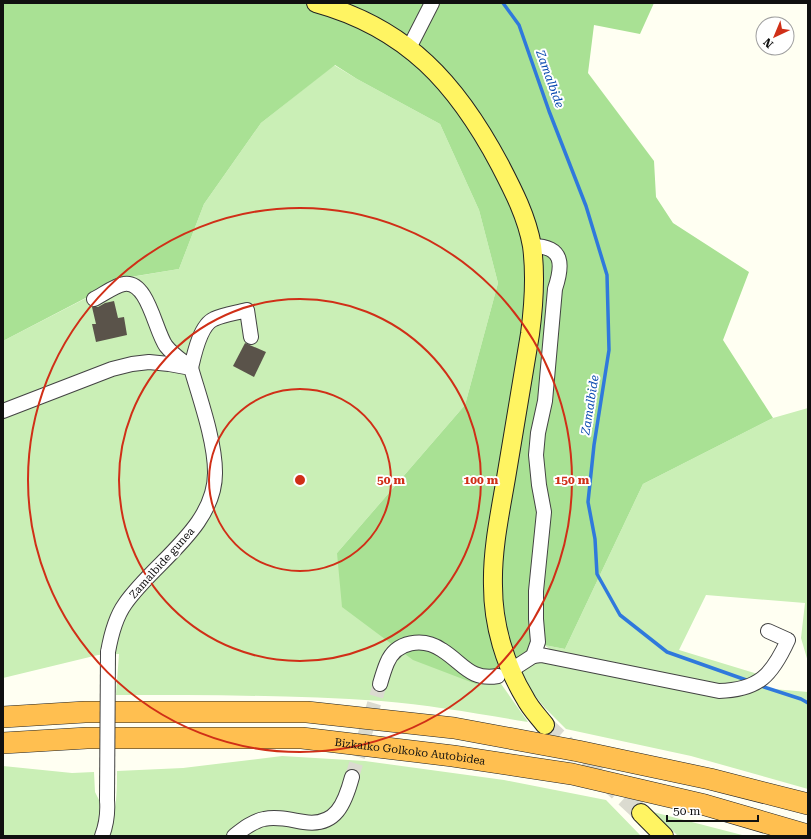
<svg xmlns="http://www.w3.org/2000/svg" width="811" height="839" font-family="'Roboto Serif',serif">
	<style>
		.green { fill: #caefb6 }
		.forest { fill: #a9e194 }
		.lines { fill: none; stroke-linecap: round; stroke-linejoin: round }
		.stream { stroke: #2f79dc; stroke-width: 3.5 }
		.building { fill: #5a534a }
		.minor-tunnel { stroke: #dbdbd0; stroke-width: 14; stroke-dasharray: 14 7; stroke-linecap: butt }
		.major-tunnel { stroke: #dbdbd0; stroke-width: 18; stroke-dasharray: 18 9; stroke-linecap: butt }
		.minor-casing { stroke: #434343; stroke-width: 16 }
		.major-casing { stroke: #212121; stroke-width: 20 }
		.highway-casing { stroke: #212121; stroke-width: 22 }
		.minor { stroke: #fff; stroke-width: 14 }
		.major { stroke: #fff462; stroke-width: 18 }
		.highway { stroke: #ffbf50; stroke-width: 21 }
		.minor-bridge-casing { stroke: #434343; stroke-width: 16; stroke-linecap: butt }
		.minor-bridge { stroke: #fff; stroke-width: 14 }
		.ring { fill: none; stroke: #d02f17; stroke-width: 2 }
		.labels { text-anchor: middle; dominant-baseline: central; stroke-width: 4; stroke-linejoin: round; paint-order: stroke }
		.street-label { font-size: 11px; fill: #101010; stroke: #fff }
		.water-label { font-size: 12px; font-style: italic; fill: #0a4ab0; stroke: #fff }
		.centre { fill: #d02f17; stroke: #fff; stroke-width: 2 }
		.ring-label { font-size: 12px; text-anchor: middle; font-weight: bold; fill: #d02f17; stroke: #fff; stroke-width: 4; stroke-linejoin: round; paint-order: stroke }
	</style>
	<rect width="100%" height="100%" fill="#fffff2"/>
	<g class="green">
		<path d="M334 65 357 79 440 124 479 210 498 283 465 405 337 553 494 674 528 722C479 714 430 705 381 701 293 695 204 695 116 695L119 654 98 655 3 678V341L125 278 179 269 204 204 261 123Z"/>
		<polygon points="808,408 808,662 801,638 805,603 706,595 679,650 761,675 737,685 713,684 554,652 544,645 565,649 643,484 773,418"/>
		<polygon points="540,660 742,694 762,688 808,692 808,789 691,756 566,729 545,708 531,691 520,672"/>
		<path d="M282 756 365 761 504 780 606 800 641 836H105C117 816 117 793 117 771L183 768Z"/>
		<polygon points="3,766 72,773 94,772 95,792 103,808 97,836 3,836"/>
		<polygon points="653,812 746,836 678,836"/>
	</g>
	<polygon class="forest" points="3,3 654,3 640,34 594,25 588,73 654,161 656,197 673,223 749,272 723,340 773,418 643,484 565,649 544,645 476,684 413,660 342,607 337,553 465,405 498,283 479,210 440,124 357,79 335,65 261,123 204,204 179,269 124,278 3,341"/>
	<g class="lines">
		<g class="stream">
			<polyline points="503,3 519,25 549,111 586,206 607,275 609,350 594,445 588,502 595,539 597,574 620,615 667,652 749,681"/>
			<polyline points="758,685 801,699 808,703"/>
		</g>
	</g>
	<g class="building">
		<polygon points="114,301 118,318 124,317 127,335 96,342 92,324 96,324 92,307 98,307 105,303"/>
		<polygon points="245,343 266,352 254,377 233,366"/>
	</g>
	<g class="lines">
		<polyline class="minor-tunnel" points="352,777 380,684"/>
		<polyline class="major-tunnel" points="545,725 641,813"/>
		<g class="minor-casing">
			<g id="minor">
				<polyline points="409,48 432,3"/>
				<path d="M94 299C102 295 116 285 124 284 148 280 155 331 166 346 173 355 183 361 191 368 194 355 200 325 214 319 224 314 236 313 247 310L251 337"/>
				<path d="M3 411 112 369 132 364 149 362 169 364 191 368C200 399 215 441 215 472 216 527 153 563 125 604 115 618 111 635 108 652"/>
				<path d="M533 656 541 655 719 691C759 690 772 675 788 640L768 631"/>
				<path d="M516 667 533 656 538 642 536 619V591L544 512 539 485 536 455 538 433 545 401 555 289C563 265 564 246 532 246"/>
				<path d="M380 684C382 677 384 670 387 663 396 641 423 637 442 650 463 663 470 681 498 676"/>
				<path d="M102 836C107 823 108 813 107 800"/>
				<path d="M234 836C243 829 253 821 264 819 277 816 291 820 304 822 336 827 345 803 352 777"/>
			</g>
		</g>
		<g class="major-casing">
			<g id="major">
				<path d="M316 3C407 28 457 84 500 165 513 190 527 217 532 246 536 276 534 304 530 334 522 382 514 430 506 478 500 513 492 550 493 586 493 625 505 665 525 698 530 708 538 716 545 725"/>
				<polyline points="641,813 664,836"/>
			</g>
		</g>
		<g class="highway-casing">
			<g id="highway">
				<polyline points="3,717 85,712 307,712 454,728 578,751 710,779 808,804"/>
				<path id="s1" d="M3 743 87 738H302L453 756 572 774 705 805 808 835"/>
			</g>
		</g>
		<use href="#minor" class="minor"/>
		<use href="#major" class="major"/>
		<use href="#highway" class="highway"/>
		<g class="minor-bridge-casing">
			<polyline id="minor-bridge" points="107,800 108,652"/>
		</g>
		<use href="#minor-bridge" class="minor-bridge"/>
	</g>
	<g class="ring">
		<circle cx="300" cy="480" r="91"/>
		<circle cx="300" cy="480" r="181"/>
		<circle cx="300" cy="480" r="272"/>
	</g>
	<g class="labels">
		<g class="street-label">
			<text transform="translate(162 563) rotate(-48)">Zamalbide gunea</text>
			<text stroke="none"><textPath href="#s1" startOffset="408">Bizkaiko Golkoko Autobidea</textPath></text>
		</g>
		<g class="water-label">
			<text transform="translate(550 79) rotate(70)">Zamalbide</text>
			<text transform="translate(590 405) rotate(-81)">Zamalbide</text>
		</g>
	</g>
	<circle cx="300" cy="480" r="6" class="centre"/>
	<g class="ring-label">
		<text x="391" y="484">50 m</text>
		<text x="481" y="484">100 m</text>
		<text x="572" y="484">150 m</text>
	</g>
	<rect width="811" height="839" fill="none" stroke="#101010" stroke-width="8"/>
	<g transform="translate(775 36) rotate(224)"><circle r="19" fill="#ffffff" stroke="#9f9f9f"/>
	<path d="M0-3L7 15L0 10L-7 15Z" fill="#d02f17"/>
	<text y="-6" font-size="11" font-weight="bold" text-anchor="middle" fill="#101010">N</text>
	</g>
	<path d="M667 815v6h91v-6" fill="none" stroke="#101010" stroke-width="2"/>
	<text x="673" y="815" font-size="12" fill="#101010" stroke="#ffffff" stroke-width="3" paint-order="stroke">50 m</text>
</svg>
